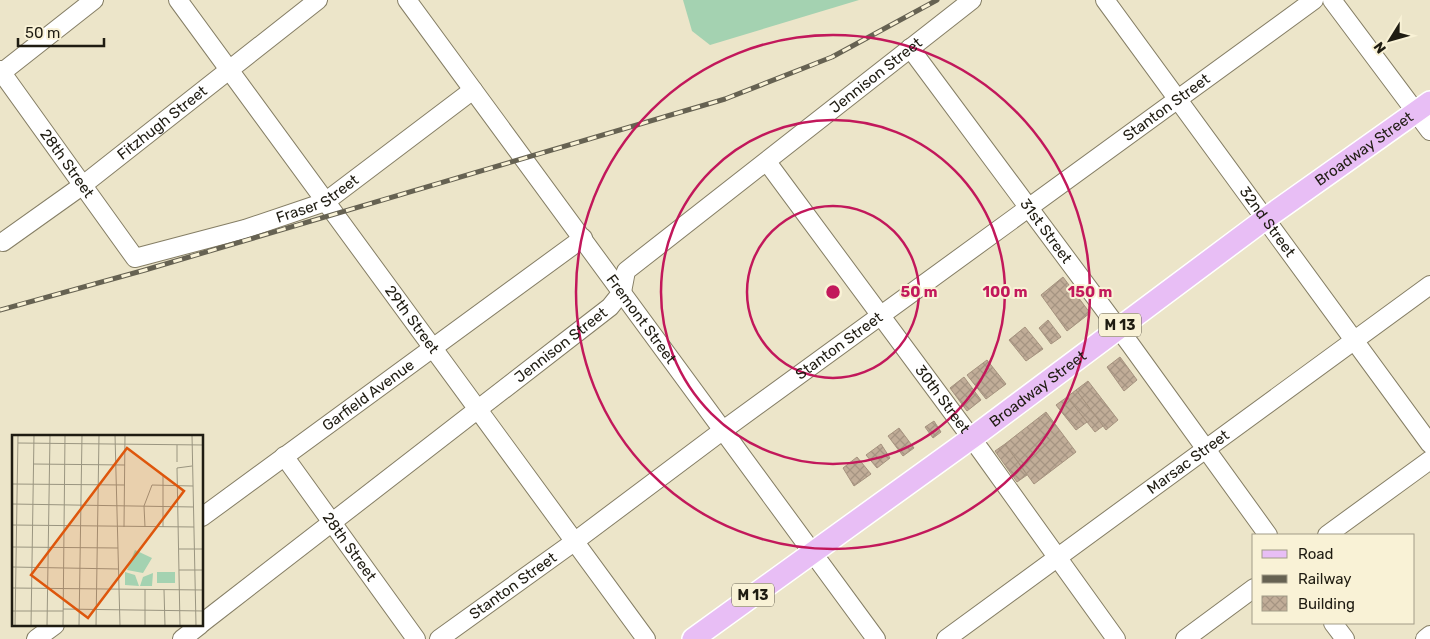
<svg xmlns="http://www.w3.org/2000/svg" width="1430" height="639" font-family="Rubik,sans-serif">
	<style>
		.pitch { fill: #a4d2b1 }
		.building { fill: url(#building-cross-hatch); stroke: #a5927e }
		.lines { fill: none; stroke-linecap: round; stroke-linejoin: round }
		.minor-casing { stroke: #857e65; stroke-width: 20 }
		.major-casing { stroke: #fff; stroke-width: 24 }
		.minor { stroke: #fff; stroke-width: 18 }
		.major { stroke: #e8bef5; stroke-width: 21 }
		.rail-casing { stroke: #666252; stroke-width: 5 }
		.rail { stroke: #f9f2d6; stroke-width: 3; stroke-dasharray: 9; stroke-linecap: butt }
		.ring { fill: none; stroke: #c2185b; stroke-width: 2.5 }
		.labels { text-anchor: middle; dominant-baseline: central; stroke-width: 4; stroke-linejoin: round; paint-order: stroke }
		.shield { fill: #f9f2d6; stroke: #605c4d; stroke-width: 1 }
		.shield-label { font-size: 14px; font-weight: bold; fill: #1f1c12 }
		.street-label { font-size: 15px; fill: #1f1c12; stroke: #f9f2d6 }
		.inset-road { fill: none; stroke: #9a9580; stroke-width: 1 }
		.view { fill: #de560c; fill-opacity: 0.15; stroke: #de560c; stroke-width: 2.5 }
		.inset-edge { fill: none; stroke: #1f1c12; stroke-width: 2.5 }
		.centre { fill: #c2185b; stroke: #f9f2d6; stroke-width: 2.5 }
		.ring-label { font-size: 15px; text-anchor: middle; font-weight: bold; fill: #c2185b; stroke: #f9f2d6; stroke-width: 4; stroke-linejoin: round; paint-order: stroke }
	</style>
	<defs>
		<pattern id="building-cross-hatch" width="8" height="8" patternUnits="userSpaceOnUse" patternTransform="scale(1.25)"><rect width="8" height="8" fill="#c1ad98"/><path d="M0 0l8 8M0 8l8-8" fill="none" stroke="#a59482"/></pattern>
	</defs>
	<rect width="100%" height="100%" fill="#ece5c9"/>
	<polygon class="pitch" points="683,0 859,0 710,45 692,31"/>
	<g class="building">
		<polygon points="1063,277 1090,313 1067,331 1041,295"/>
		<polygon points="1048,320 1061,337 1051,344 1039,328"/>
		<polygon points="1025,327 1043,349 1026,361 1009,340"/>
		<polygon points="1120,357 1137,380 1124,391 1107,367"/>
		<polygon points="987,360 1006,384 986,399 967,375"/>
		<polygon points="964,377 981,400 967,411 950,388"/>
		<polygon points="1088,381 1118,420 1106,430 1076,390"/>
		<polygon points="1076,390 1103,426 1095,432 1067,397"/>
		<polygon points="1067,397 1087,422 1076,430 1056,405"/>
		<polygon points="1046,412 1076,452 1034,484 1005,444"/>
		<polygon points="934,421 941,432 933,438 925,427"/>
		<polygon points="899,428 914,448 903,456 888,436"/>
		<polygon points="881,444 890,458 877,468 866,455"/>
		<polygon points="1005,444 1027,475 1017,482 995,451"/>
		<polygon points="857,457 871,474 854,486 843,468"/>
	</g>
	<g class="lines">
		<g class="minor-casing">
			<g id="minor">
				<path id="s1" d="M178 0 646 639"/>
				<path id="s2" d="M407 0 876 639"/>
				<path id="s3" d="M1105 0 1430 444"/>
				<polyline points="1332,0 1430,131"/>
				<path id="s4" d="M910 48 1130 344 1268 535"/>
				<path id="s5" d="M0 70 135 258 245 229 325 202 473 90"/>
				<polyline points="0,74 94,0"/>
				<path id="s6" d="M767 162 981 451 1116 639"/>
				<path id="s7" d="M3 242 83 185 318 0"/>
				<path id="s8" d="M284 456 416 639"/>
				<path id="s9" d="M202 517 583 238"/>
				<polyline points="1327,535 1430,460"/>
				<path id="s10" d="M202 623 610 307 622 292 626 271 972 0"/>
				<polyline points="1333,623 1345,639"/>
				<polyline points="36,639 55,625"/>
				<polyline points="182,639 200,625"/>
				<path id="s11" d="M439 639 574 542 722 431 1314 0"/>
				<path id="s12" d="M946 639 1430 285"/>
				<polyline points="1185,639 1254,588"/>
				<polyline points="1425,639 1430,635"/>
			</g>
		</g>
		<g class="major-casing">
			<g id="major">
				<path id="s13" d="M693 639 980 432 1265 219 1430 102"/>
			</g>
		</g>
		<use href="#minor" class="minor"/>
		<use href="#major" class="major"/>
		<g class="rail-casing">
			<polyline id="rail" points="0,310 145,270 725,99 832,57 937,0"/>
		</g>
		<use href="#rail" class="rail"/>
	</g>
	<g class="ring">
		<circle cx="833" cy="292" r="86"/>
		<circle cx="833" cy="292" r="172"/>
		<circle cx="833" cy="292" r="257"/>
	</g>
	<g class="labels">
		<g class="shield">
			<rect x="1099" y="313.5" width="42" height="23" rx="4"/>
			<rect x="732" y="583.5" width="42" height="23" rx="4"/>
		</g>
		<g class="shield-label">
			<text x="1120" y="325">M 13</text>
			<text x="753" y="595">M 13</text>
		</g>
		<g class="street-label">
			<text stroke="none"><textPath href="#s10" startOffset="874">Jennison Street</textPath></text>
			<text stroke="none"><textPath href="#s11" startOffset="901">Stanton Street</textPath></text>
			<text stroke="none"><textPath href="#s7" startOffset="199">Fitzhugh Street</textPath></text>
			<text stroke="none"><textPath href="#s13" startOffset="831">Broadway Street</textPath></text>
			<text stroke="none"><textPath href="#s5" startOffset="115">28th Street</textPath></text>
			<text stroke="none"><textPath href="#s5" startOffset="424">Fraser Street</textPath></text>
			<text stroke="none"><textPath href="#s3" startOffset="275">32nd Street</textPath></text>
			<text stroke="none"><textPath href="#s4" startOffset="228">31st Street</textPath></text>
			<text stroke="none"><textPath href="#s2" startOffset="396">Fremont Street</textPath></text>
			<text stroke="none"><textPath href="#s1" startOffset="396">29th Street</textPath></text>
			<text stroke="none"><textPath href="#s10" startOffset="454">Jennison Street</textPath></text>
			<text stroke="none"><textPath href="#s11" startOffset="496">Stanton Street</textPath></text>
			<text stroke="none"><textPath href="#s13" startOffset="426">Broadway Street</textPath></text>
			<text stroke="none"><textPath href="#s9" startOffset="206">Garfield Avenue</textPath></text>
			<text stroke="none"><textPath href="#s6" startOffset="295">30th Street</textPath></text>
			<text stroke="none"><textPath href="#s12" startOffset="300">Marsac Street</textPath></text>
			<text stroke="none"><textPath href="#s8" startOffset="112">28th Street</textPath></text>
			<text stroke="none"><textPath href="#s11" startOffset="91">Stanton Street</textPath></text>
		</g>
	</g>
	<g transform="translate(12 435)">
		<rect width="191" height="191" fill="#ece5c9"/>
		<path d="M123 115 140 123 131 138 115 135ZM113 137 123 140 127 151 113 150ZM145 137H163V148H145ZM141 138 140 151H128L131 142Z" fill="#a4d2b1"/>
		<path class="inset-road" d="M103 0 108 191M180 0 184 191M6 8 192 10M165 10V27M21 29 113 30M151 40V92M0 49 113 50M0 69 182 72M0 90 182 92M112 92 113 0M133 92 132 71 140 50 181 51M0 112 106 113M167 114H192M0 132 107 134M167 135H192M0 153 192 155M133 154V191M152 155 153 191M51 174 192 176M0 176H51M3 191 6 0M19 191 22 0M35 191 38 0M51 191 53 0M67 191 70 0M84 191 87 0M168 191 165 33 180 31"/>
		<path class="view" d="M115 13 172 56 76 183 19 140Z"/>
		<rect width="191" height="191" class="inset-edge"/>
	</g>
	<circle cx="833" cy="292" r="8" class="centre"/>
	<g class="ring-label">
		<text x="919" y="297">50 m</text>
		<text x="1005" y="297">100 m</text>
		<text x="1090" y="297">150 m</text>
	</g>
	<rect x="1252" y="534" width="162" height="90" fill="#f9f2d6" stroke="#a29c88"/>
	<rect x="1262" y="550" width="25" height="8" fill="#e8bef5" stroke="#a29c88"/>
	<text x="1298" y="559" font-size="15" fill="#1f1c12">Road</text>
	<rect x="1262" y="575" width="25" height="8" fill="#666252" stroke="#a29c88"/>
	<text x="1298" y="584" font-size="15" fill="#1f1c12">Railway</text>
	<rect x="1262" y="596" width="25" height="15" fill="url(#building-cross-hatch)" stroke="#a29c88"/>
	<text x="1298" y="609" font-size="15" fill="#1f1c12">Building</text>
	<g transform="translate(1390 40) rotate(233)" stroke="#f9f2d6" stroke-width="4" paint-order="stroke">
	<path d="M0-4L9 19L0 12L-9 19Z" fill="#1f1c12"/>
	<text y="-8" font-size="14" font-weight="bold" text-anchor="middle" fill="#1f1c12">N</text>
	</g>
	<path d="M18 38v8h86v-8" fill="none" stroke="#1f1c12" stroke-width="2.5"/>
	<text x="25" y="38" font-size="15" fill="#1f1c12" stroke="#f9f2d6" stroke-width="4" paint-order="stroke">50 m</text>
</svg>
